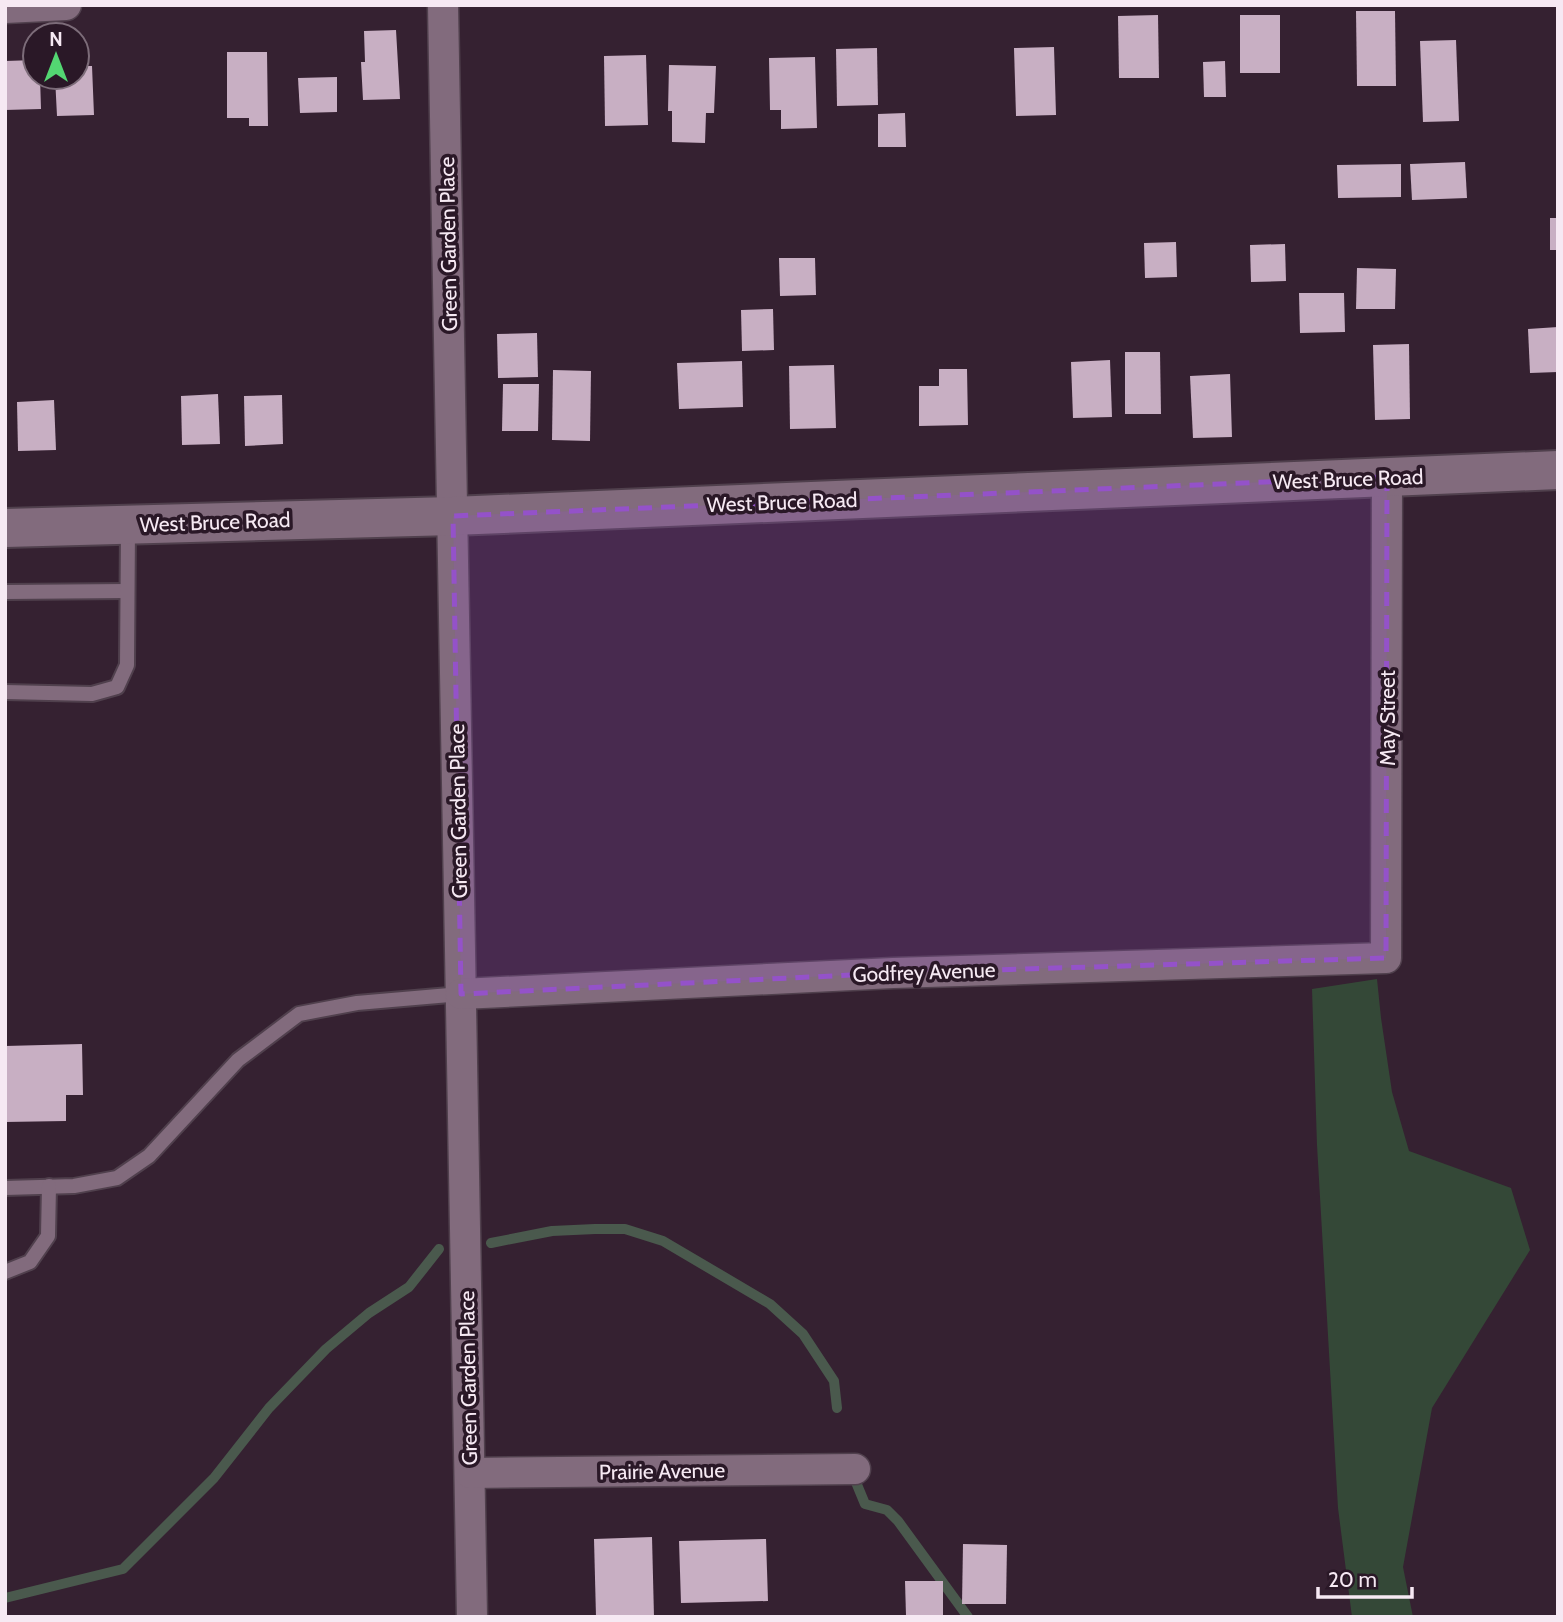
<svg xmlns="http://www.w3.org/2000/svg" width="1563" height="1622" font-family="Cabin,sans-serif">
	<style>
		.green { fill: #344837 }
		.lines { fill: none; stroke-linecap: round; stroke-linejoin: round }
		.stream { stroke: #4a594d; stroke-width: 10 }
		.building { fill: #c8afc3 }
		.lane-casing { stroke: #50404d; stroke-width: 18 }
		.street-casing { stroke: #50404d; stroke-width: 33 }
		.secondary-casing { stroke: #50404d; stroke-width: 42 }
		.lane { stroke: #826b7d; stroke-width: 14 }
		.street { stroke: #826b7d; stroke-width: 30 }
		.secondary { stroke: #826b7d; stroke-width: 38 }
		.marked { fill: #9452c9; fill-opacity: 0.2; stroke: #9452c9; stroke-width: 5; stroke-dasharray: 14 9; stroke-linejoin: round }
		.labels { text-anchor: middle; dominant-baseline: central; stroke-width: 7; stroke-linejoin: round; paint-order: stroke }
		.street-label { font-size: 21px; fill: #f6e9f3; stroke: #2a1827 }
	</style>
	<rect width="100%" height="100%" fill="#352131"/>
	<polygon class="green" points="1377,979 1381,1018 1392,1092 1409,1151 1511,1188 1530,1250 1432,1408 1403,1567 1413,1617 1352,1617 1338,1508 1317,1145 1312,989"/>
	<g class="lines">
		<g class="stream">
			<polyline points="491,1243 552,1231 595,1229 625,1229 663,1241 770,1304 803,1334 834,1381 837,1408"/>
			<polyline points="853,1475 865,1504 887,1510 898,1521 968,1617"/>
			<polyline points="5,1598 123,1569 214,1478 269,1408 326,1349 369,1313 409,1287 439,1249"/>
		</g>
	</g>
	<g class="building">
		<polygon points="1356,11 1395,11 1396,86 1357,86"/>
		<polygon points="1158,15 1159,78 1119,78 1118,16"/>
		<rect x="1240" y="15" width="40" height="58"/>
		<polygon points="396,30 400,99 363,100 361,62 365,62 364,31"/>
		<polygon points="1456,40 1459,121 1423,122 1420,41"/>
		<polygon points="1054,47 1056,115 1016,116 1014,48"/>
		<polygon points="877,48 878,105 837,106 836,49"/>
		<polygon points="227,52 267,52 268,126 249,126 249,118 227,118"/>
		<polygon points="646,55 648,125 605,126 604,56"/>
		<polygon points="815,57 817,128 781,129 781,110 770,110 769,58"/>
		<polygon points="35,60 35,77 40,77 41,109 5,110 5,61"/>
		<polygon points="1225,61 1226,97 1204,97 1203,62"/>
		<polygon points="669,65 716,66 714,113 706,113 705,143 672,142 672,111 668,111"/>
		<polygon points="77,66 92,66 94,115 57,116 55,77 77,77"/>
		<polygon points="337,77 337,112 300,113 298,78"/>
		<polygon points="905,113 906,147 878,147 878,114"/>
		<polygon points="1465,162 1467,198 1412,200 1410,164"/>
		<polygon points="1401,164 1401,197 1338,198 1337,165"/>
		<rect x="1550" y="218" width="8" height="32"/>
		<polygon points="1176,242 1177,277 1145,278 1144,243"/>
		<polygon points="1285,244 1286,281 1251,282 1250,245"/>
		<polygon points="779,258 815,258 816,295 780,296"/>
		<polygon points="1357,268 1396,269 1395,309 1356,309"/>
		<polygon points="1299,293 1344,293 1345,332 1300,333"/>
		<polygon points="773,309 774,350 742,351 741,310"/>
		<polygon points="1558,327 1558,372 1530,373 1528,329"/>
		<polygon points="537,333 538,377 498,378 497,334"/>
		<polygon points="1409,344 1410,419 1375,420 1373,345"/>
		<polygon points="1125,352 1160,352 1161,414 1125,414"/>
		<polygon points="1110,360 1112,417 1073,418 1071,362"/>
		<polygon points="742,361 743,407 679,409 677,363"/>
		<polygon points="834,365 836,428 790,429 789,366"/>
		<polygon points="939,369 967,369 968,425 919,426 919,386 939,386"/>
		<polygon points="553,370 591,371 590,441 552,440"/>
		<polygon points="1230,374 1232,437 1193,438 1190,376"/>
		<polygon points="503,384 539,384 538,431 502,431"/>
		<polygon points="218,394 220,444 182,445 181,396"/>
		<polygon points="282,395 283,444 245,446 244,396"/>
		<polygon points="54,400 56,450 18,451 17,402"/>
		<polygon points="82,1044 83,1095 66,1095 66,1121 5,1122 5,1046"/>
		<polygon points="652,1537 654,1617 596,1617 594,1539"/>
		<polygon points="766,1539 768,1601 681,1603 679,1541"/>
		<polygon points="963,1544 1007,1545 1006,1604 962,1604"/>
		<polygon points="905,1581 943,1581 943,1616 906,1616"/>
	</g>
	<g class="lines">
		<g class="lane-casing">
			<g id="lane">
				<polyline points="5,592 127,591"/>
				<polyline points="5,692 92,694 117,687 127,665 128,526"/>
				<polyline points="5,1188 74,1186 117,1178 149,1156 238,1060 299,1014 357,1003 461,994"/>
				<polyline points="5,1272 30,1262 48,1236 49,1186"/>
			</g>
		</g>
		<g class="street-casing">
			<g id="street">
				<polyline points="443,5 472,1617"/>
				<polyline points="5,8 66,5"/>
				<polyline points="461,994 893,973 1386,958 1387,477"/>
				<polyline points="470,1473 855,1469"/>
			</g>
		</g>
		<g class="secondary-casing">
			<polyline id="secondary" points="5,528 453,516 1558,470"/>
		</g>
		<use href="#lane" class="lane"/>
		<use href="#street" class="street"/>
		<use href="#secondary" class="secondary"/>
	</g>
	<path class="marked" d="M1387 477 1386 958 893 973 461 994 453 516Z"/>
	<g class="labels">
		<g class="street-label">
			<text transform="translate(448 244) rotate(-91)">Green Garden Place</text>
			<text transform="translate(1348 479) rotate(-2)">West Bruce Road</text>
			<text transform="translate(782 502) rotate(-2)">West Bruce Road</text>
			<text transform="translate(215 522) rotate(-2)">West Bruce Road</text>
			<text transform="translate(1387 718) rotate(-90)">May Street</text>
			<text transform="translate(458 811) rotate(-91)">Green Garden Place</text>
			<text transform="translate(924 972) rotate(-2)">Godfrey Avenue</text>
			<text transform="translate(468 1378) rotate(-91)">Green Garden Place</text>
			<text transform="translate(662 1471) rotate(-1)">Prairie Avenue</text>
		</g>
	</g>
	<rect width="1563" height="1622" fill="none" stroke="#f6e9f3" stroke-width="14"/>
	<g transform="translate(56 56)"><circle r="33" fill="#2a1827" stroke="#7c6c79" stroke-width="2"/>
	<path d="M0-5L12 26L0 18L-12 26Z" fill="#53d672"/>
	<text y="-10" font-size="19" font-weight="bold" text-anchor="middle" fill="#f6e9f3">N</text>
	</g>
	<path d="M1318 1587v10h94v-10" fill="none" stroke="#f6e9f3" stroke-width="3.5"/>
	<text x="1328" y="1587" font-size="21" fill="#f6e9f3" stroke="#2a1827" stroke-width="5" paint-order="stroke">20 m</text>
</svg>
